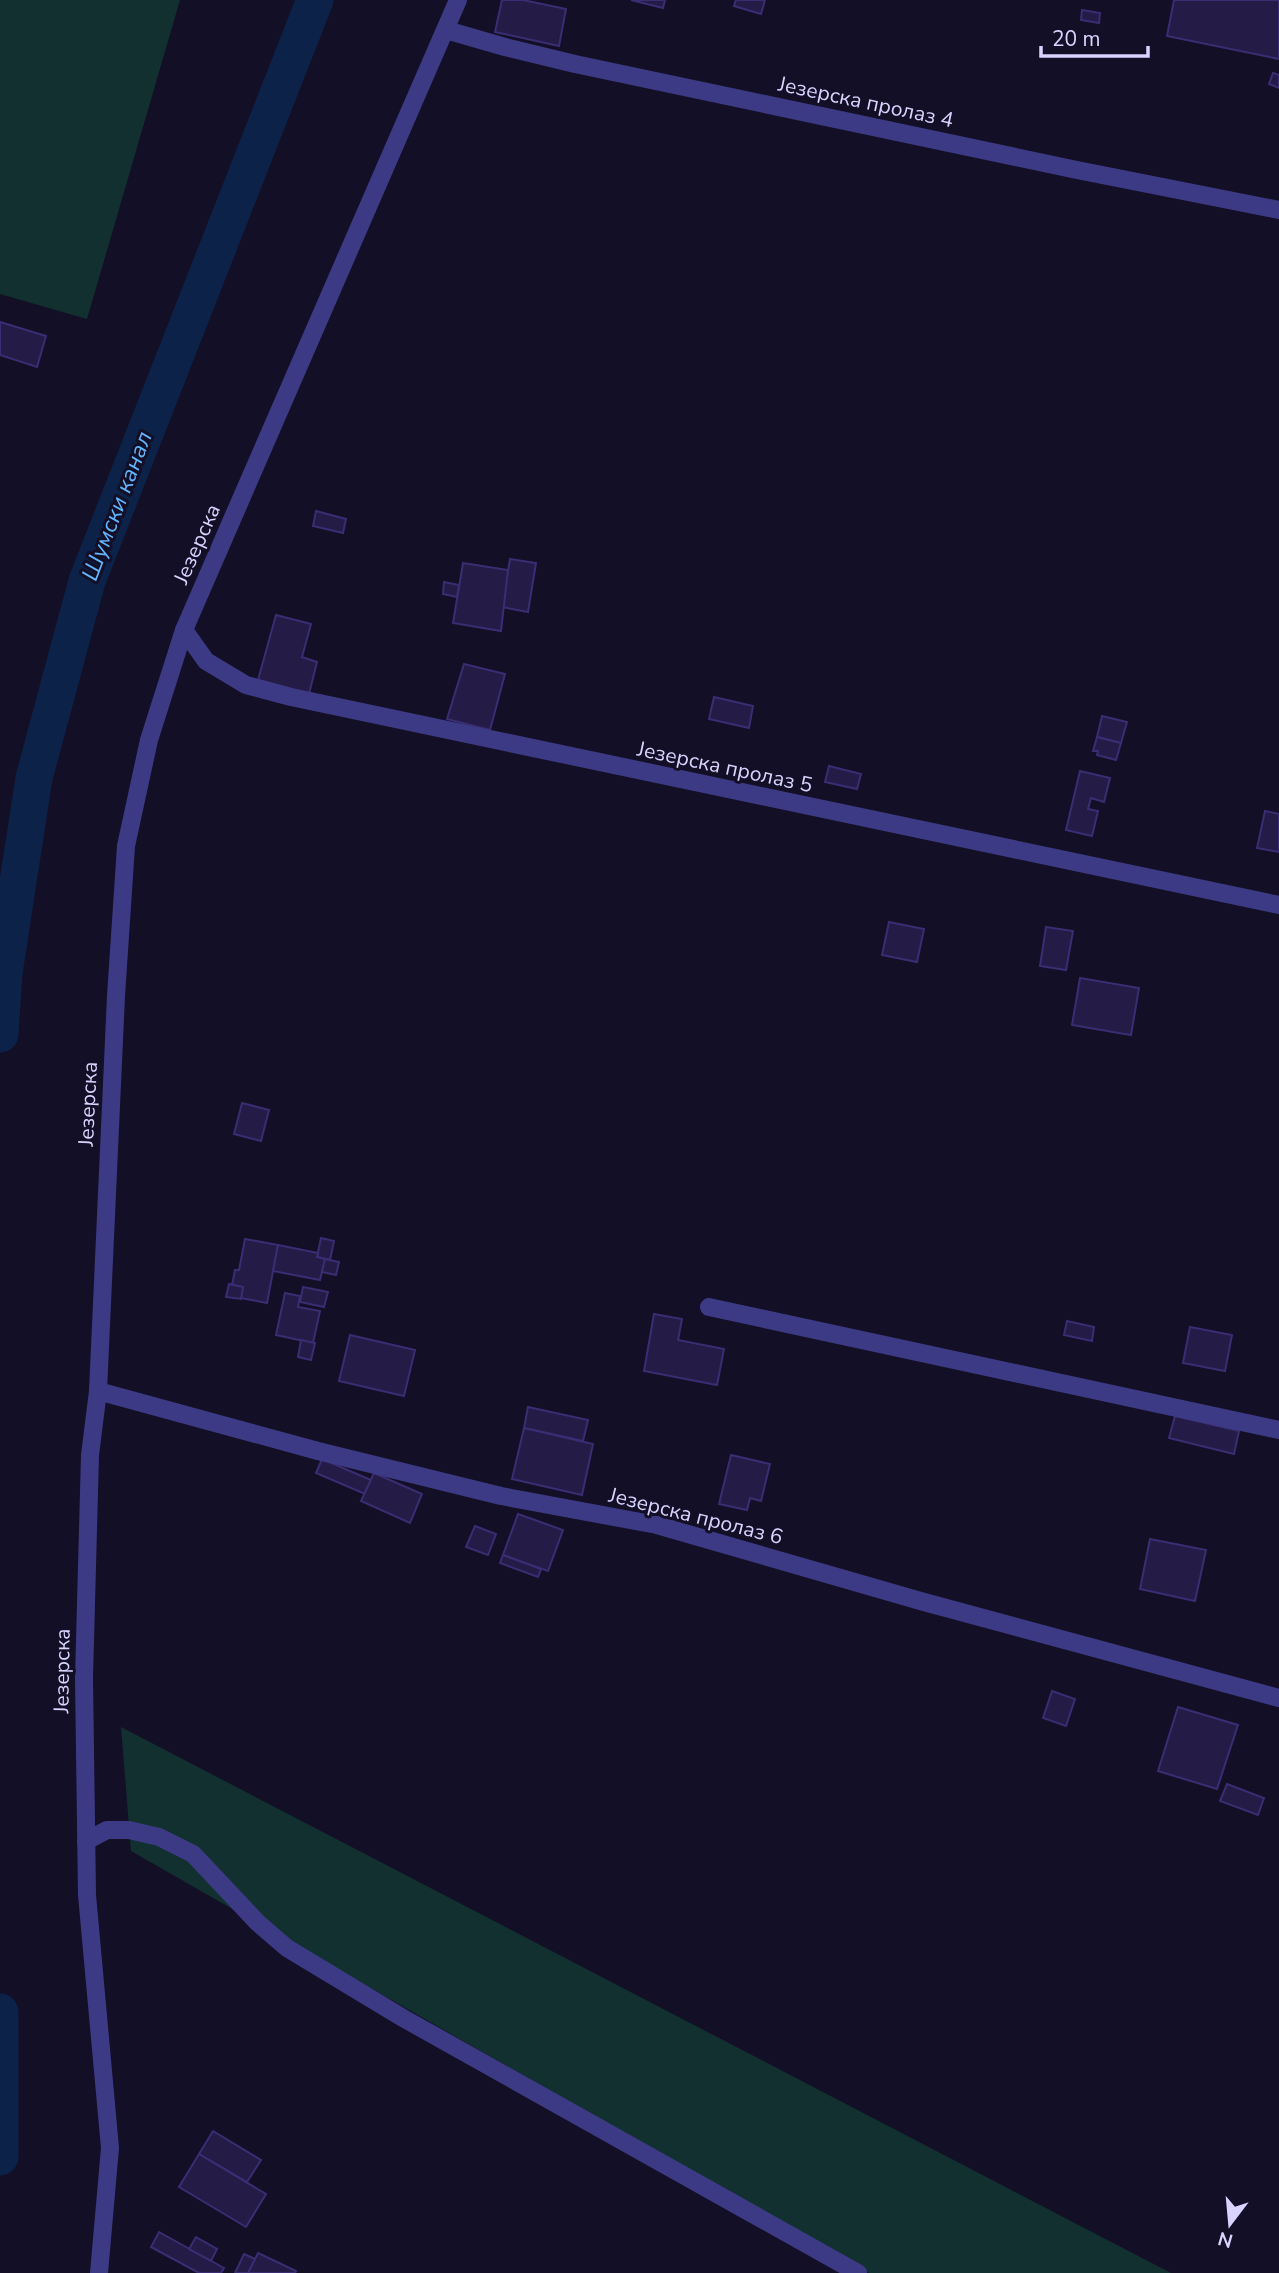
<svg xmlns="http://www.w3.org/2000/svg" width="1279" height="2273" font-family="'Nunito Sans',sans-serif">
	<style>
		.green { fill: #12302f }
		.lines { fill: none; stroke-linecap: round; stroke-linejoin: round }
		.canal { stroke: #0c2248; stroke-width: 37 }
		.building { fill: #241b47; stroke: #3b2d73; stroke-width: 2 }
		.service { stroke: #3d3a85; stroke-width: 18 }
		.minor { stroke: #3d3a85; stroke-width: 18 }
		.labels { text-anchor: middle; dominant-baseline: central; stroke-width: 6; stroke-linejoin: round; paint-order: stroke }
		.street-label { font-size: 21px; fill: #d9d4ff; stroke: #130f26 }
		.water-label { font-size: 23px; font-style: italic; fill: #62b6ff; stroke: #130f26 }
	</style>
	<rect width="100%" height="100%" fill="#130f26"/>
	<g class="green">
		<polygon points="0,0 180,0 87,319 0,294"/>
		<polygon points="121,1727 1171,2273 869,2273 131,1851"/>
	</g>
	<g class="lines">
		<g class="canal">
			<polyline points="0,1034 4,973 34,778 87,581 315,0"/>
			<polyline points="0,2012 0,2157"/>
		</g>
	</g>
	<g class="building">
		<polygon points="502,0 523,0 566,9 559,46 495,32"/>
		<polygon points="631,0 665,0 663,8"/>
		<polygon points="736,0 765,0 761,14 734,6"/>
		<polygon points="1174,0 1279,0 1279,59 1167,36"/>
		<polygon points="1082,10 1100,13 1099,23 1081,20"/>
		<polygon points="1273,73 1279,75 1279,88 1269,84"/>
		<polygon points="0,322 46,336 37,367 0,355"/>
		<polygon points="316,511 346,519 343,533 313,526"/>
		<polygon points="510,559 536,563 528,612 502,607"/>
		<polygon points="463,563 508,570 501,631 453,623"/>
		<polygon points="444,582 459,585 457,597 443,594"/>
		<polygon points="276,615 311,624 302,657 317,662 309,694 258,680"/>
		<polygon points="464,664 505,674 490,730 447,719"/>
		<polygon points="714,697 753,706 749,728 709,719"/>
		<polygon points="1102,716 1127,722 1121,743 1097,737"/>
		<polygon points="1097,737 1121,743 1116,760 1097,755 1098,751 1093,751"/>
		<polygon points="829,766 861,774 857,789 825,782"/>
		<polygon points="1080,771 1110,778 1104,802 1091,798 1088,809 1098,811 1092,836 1066,830"/>
		<polygon points="1265,811 1279,814 1279,852 1257,848"/>
		<polygon points="889,922 924,929 917,962 882,955"/>
		<polygon points="1046,927 1073,931 1066,970 1040,966"/>
		<polygon points="1080,978 1139,988 1131,1035 1072,1025"/>
		<polygon points="242,1103 269,1110 261,1141 234,1134"/>
		<polygon points="321,1238 334,1241 330,1260 317,1257"/>
		<polygon points="245,1239 278,1245 267,1303 241,1298 243,1287 232,1285 235,1270 239,1270"/>
		<polygon points="278,1245 318,1253 317,1257 325,1259 320,1280 273,1271"/>
		<polygon points="325,1259 339,1262 336,1275 322,1272"/>
		<polygon points="229,1284 243,1287 241,1299 226,1297"/>
		<polygon points="303,1287 328,1292 324,1307 300,1302"/>
		<polygon points="285,1293 300,1296 298,1307 320,1311 313,1343 276,1335"/>
		<polygon points="654,1314 682,1319 678,1340 724,1349 717,1385 644,1371"/>
		<polygon points="1067,1321 1094,1327 1092,1341 1064,1335"/>
		<polygon points="1190,1327 1232,1335 1225,1371 1183,1363"/>
		<polygon points="350,1335 415,1350 404,1396 339,1381"/>
		<polygon points="301,1340 315,1343 311,1360 298,1357"/>
		<polygon points="528,1407 588,1420 583,1441 524,1428"/>
		<polygon points="1175,1416 1239,1431 1234,1454 1169,1438"/>
		<polygon points="524,1428 593,1444 582,1495 512,1479"/>
		<polygon points="731,1455 770,1464 761,1501 750,1498 747,1510 719,1504"/>
		<polygon points="322,1459 371,1480 365,1494 316,1473"/>
		<polygon points="374,1473 422,1494 410,1523 361,1501"/>
		<polygon points="518,1514 563,1530 548,1571 503,1555"/>
		<polygon points="475,1526 496,1534 488,1555 466,1547"/>
		<polygon points="1150,1539 1206,1550 1195,1601 1140,1589"/>
		<polygon points="503,1555 541,1569 538,1577 500,1563"/>
		<polygon points="1052,1691 1075,1699 1066,1726 1043,1718"/>
		<polygon points="1178,1707 1238,1725 1217,1789 1158,1771"/>
		<polygon points="1227,1784 1264,1798 1258,1815 1220,1801"/>
		<polygon points="213,2131 261,2160 247,2182 199,2154"/>
		<polygon points="199,2154 266,2194 246,2227 179,2187"/>
		<polygon points="159,2232 224,2268 221,2273 199,2273 151,2247"/>
		<polygon points="196,2237 217,2249 211,2261 189,2249"/>
		<polygon points="258,2253 296,2271 295,2273 248,2273"/>
		<polygon points="244,2254 255,2259 248,2273 235,2273"/>
	</g>
	<g class="lines">
		<g class="service">
			<polyline points="446,30 505,47 575,64 1077,170 1279,210"/>
			<polyline points="709,1307 1279,1430"/>
			<polyline points="86,1841 107,1830 129,1830 159,1837 193,1854 258,1923 287,1948 403,2018 858,2273"/>
		</g>
		<g class="minor">
			<polyline points="184,630 206,661 246,685 291,697 1279,905"/>
			<polyline points="98,1391 318,1451 501,1496 657,1525 924,1602 1279,1698"/>
			<polyline points="99,2273 110,2148 87,1895 84,1678 90,1455 98,1391 116,996 126,846 149,740 184,630 458,0"/>
		</g>
	</g>
	<g class="labels">
		<g class="street-label">
			<text transform="translate(866 102) rotate(12)">Језерска пролаз 4</text>
			<text transform="translate(197 544) rotate(-66)">Језерска</text>
			<text transform="translate(725 767) rotate(12)">Језерска пролаз 5</text>
			<text transform="translate(88 1104) rotate(-87)">Језерска</text>
			<text transform="translate(696 1516) rotate(14)">Језерска пролаз 6</text>
			<text transform="translate(62 1671) rotate(-89)">Језерска</text>
		</g>
		<g class="water-label">
			<text transform="translate(117 506) rotate(-69)">Шумски канал</text>
		</g>
	</g>
	<g transform="translate(1230 2224) rotate(196)" stroke="#130f26" stroke-width="5" paint-order="stroke">
	<path d="M0-5L12 26L0 18L-12 26Z" fill="#d9d4ff"/>
	<text y="-10" font-size="19" font-weight="bold" text-anchor="middle" fill="#d9d4ff">N</text>
	</g>
	<path d="M1041 46v10h107v-10" fill="none" stroke="#d9d4ff" stroke-width="3.5"/>
	<text x="1052" y="46" font-size="21" fill="#d9d4ff" stroke="#130f26" stroke-width="5" paint-order="stroke">20 m</text>
</svg>
